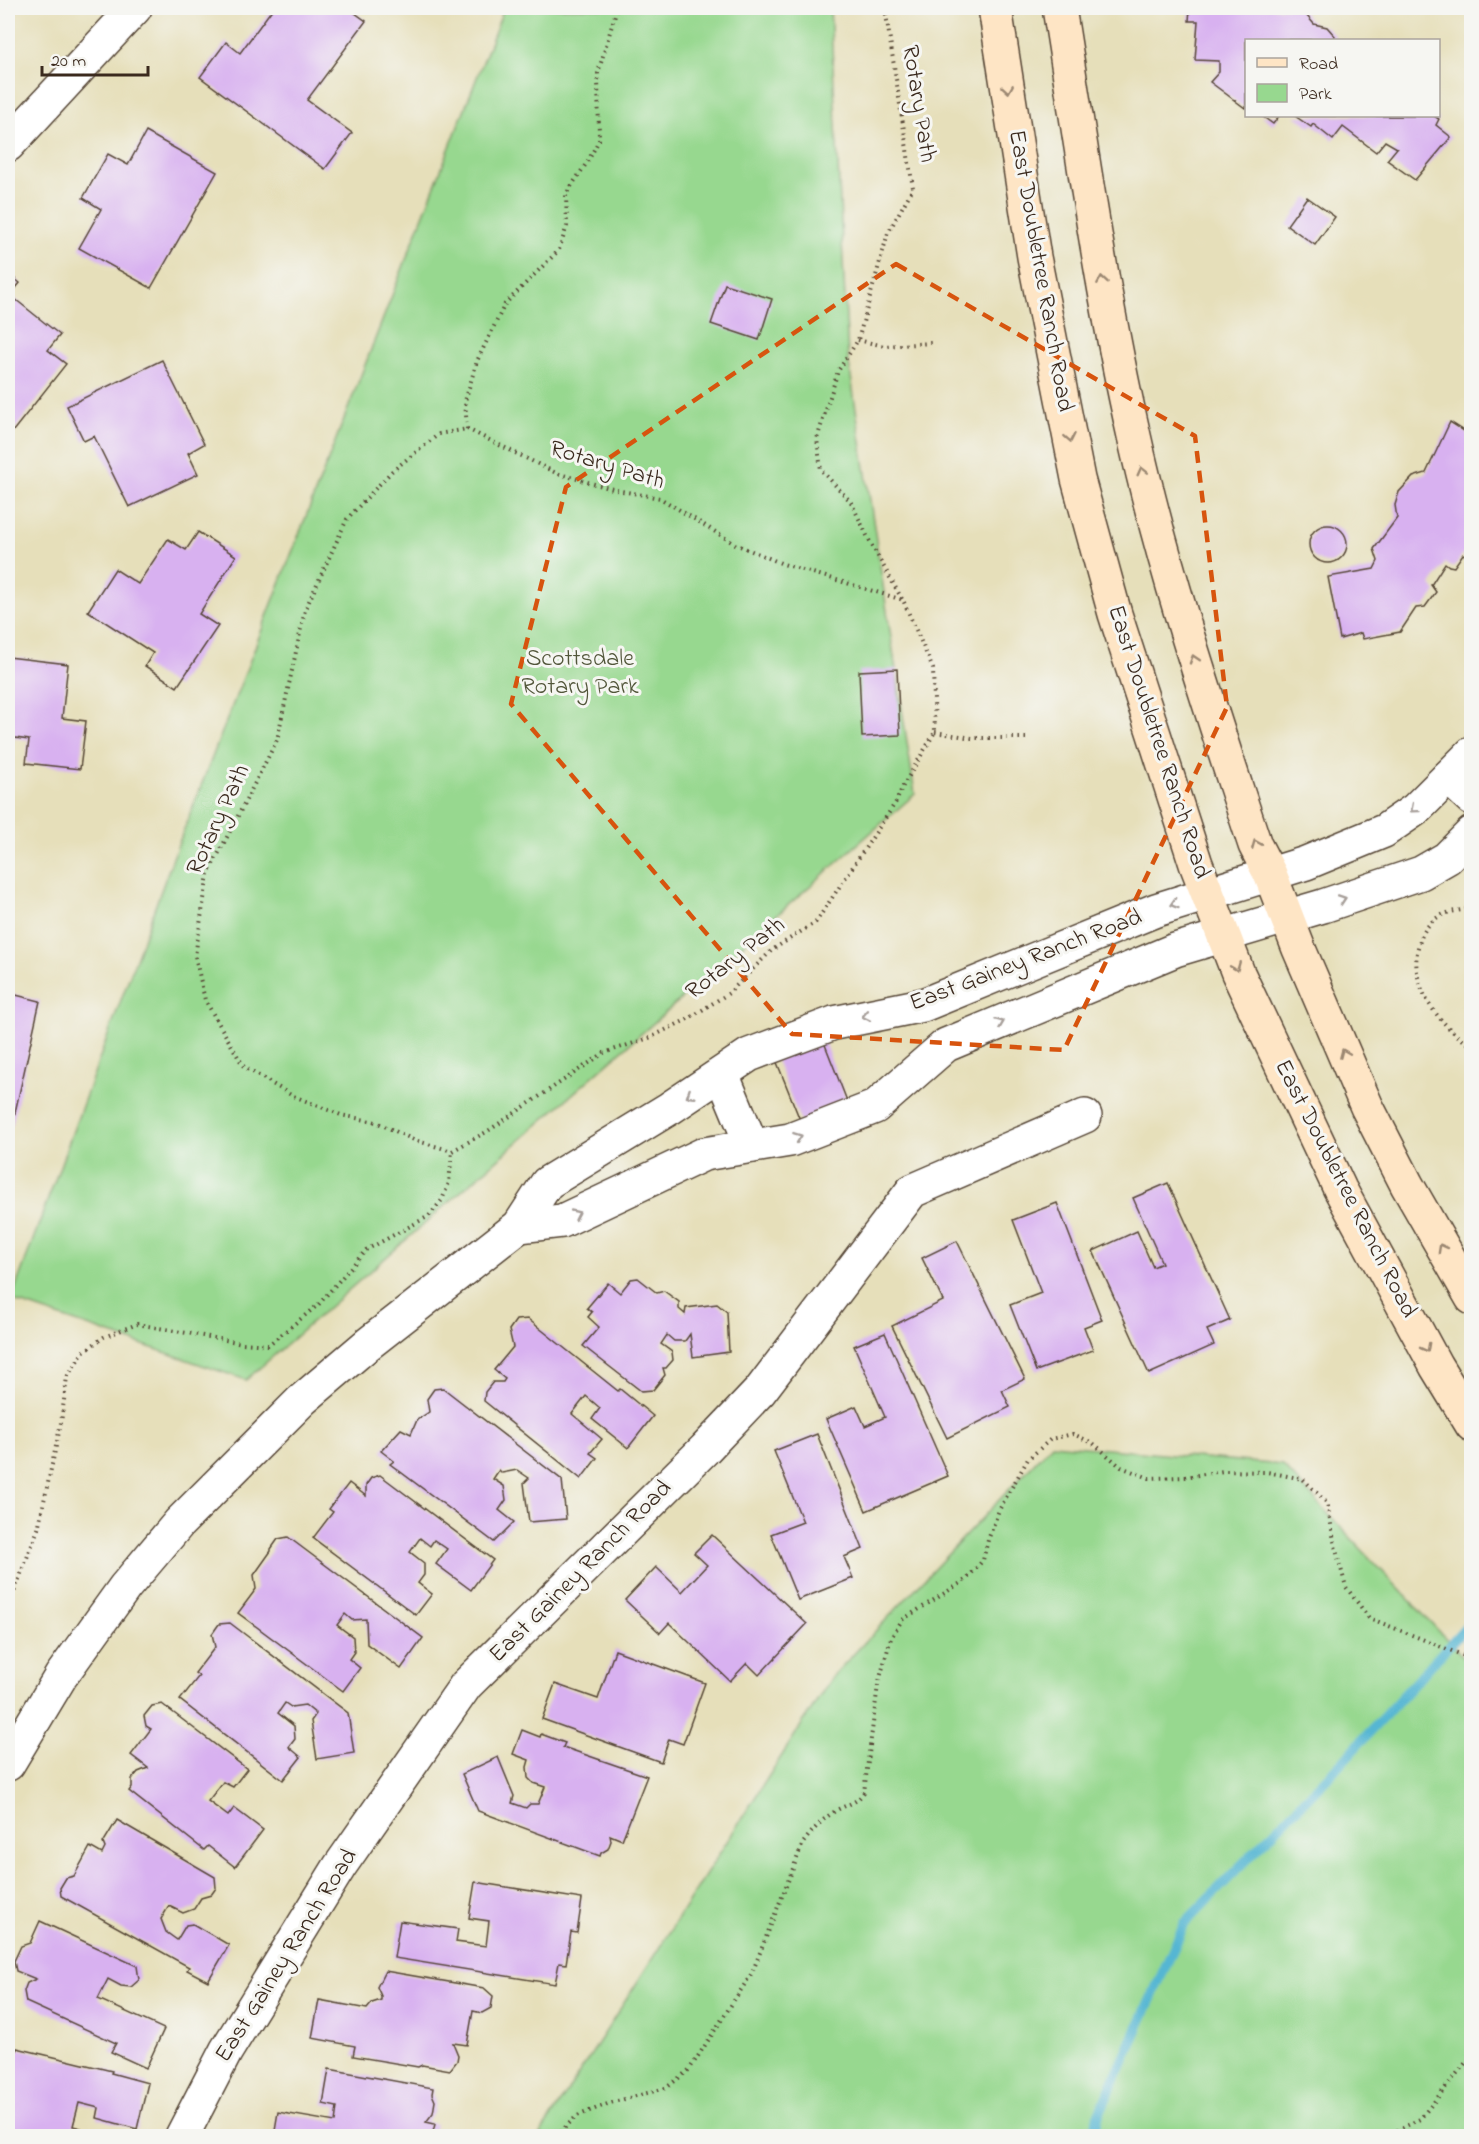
<svg xmlns="http://www.w3.org/2000/svg" width="1479" height="2144" font-family="'Indie Flower',sans-serif">
	<style>
		.green { fill: #97d88f; stroke: #698156; stroke-width: 1.5 }
		.lines { fill: none; stroke-linecap: round; stroke-linejoin: round }
		.stream { stroke: #54b6d3; stroke-width: 10 }
		.building { fill: #d8b1f0 }
		.street-casing { stroke: #554535; stroke-width: 36 }
		.secondary-casing { stroke: #554535; stroke-width: 36 }
		.path { stroke: #554535; stroke-width: 4; stroke-dasharray: 1.5 4.5; stroke-linecap: butt }
		.street { stroke: #fff; stroke-width: 33 }
		.secondary { stroke: #fee5c5; stroke-width: 33 }
		.oneway { stroke: #9c8872 }
		.oneway2 { stroke: #a79f9a }
		.marked { fill: none; stroke: #d7540e; stroke-width: 4.5; stroke-dasharray: 12 8; stroke-linejoin: round }
		.labels { text-anchor: middle; dominant-baseline: central; stroke-width: 6; stroke-linejoin: round; paint-order: stroke }
		.street-label { font-size: 24px; fill: #3b2a1e; stroke: #f6f6f2 }
		.park-label { font-size: 24px; fill: #52563a; stroke: #f6f6f2 }
	</style>
	<rect width="100%" height="100%" fill="#f6f6f2"/>
	<filter id="ink" filterUnits="userSpaceOnUse"><feTurbulence type="fractalNoise" baseFrequency=".0167" numOctaves="2"/><feDisplacementMap in="SourceGraphic" scale="12" xChannelSelector="R" yChannelSelector="G"/><feConvolveMatrix kernelMatrix="1 2 1 2 8 2 1 2 1" color-interpolation-filters="sRGB"/></filter>
	<filter id="wash" filterUnits="userSpaceOnUse"><feTurbulence type="fractalNoise" baseFrequency=".008" numOctaves="4" result="noise"/><feDisplacementMap in="SourceGraphic" scale="24" xChannelSelector="R" yChannelSelector="G"/><feGaussianBlur stdDeviation="1.35" result="paint"/><feColorMatrix in="noise" values="0 0 0 0 0 0 0 0 0 0 0 0 0 0 0 0 0 1.4 0 .05"/><feComposite in="paint" operator="in"/></filter>
	<g filter="url(#wash)">
		<rect width="100%" height="100%" fill="#e6dfba"/>
		<g class="green">
			<polygon points="504,8 830,8 848,357 915,794 246,1380 11,1300 173,858"/>
			<polygon points="1052,1444 1282,1465 1471,1665 1472,2134 1470,2136 539,2136 832,1677"/>
		</g>
		<g class="lines">
			<polyline class="stream" points="1092,2136 1099,2114 1185,1923 1347,1757 1472,1620"/>
		</g>
		<g id="blocks">
			<g class="building">
				<polygon points="8,8 15,8 8,17"/>
				<polygon points="273,8 348,8 366,21 307,100 352,133 325,169 200,77 226,42 240,53"/>
				<polygon points="1190,8 1300,8 1314,24 1327,27 1335,36 1334,40 1246,40 1246,105 1245,108 1210,82 1219,72 1219,61 1195,60 1198,21 1189,21"/>
				<polygon points="1262,116 1279,116 1273,124"/>
				<polygon points="1295,116 1434,116 1439,119 1436,125 1451,137 1415,180 1387,160 1397,148 1385,141 1376,152 1343,127 1333,140 1313,124 1311,127"/>
				<polygon points="146,132 217,172 151,288 79,248 101,209 83,198 108,154 128,165"/>
				<polygon points="1307,197 1335,217 1315,245 1287,225"/>
				<polygon points="8,273 20,283 10,295 60,335 48,350 66,364 13,431 8,427"/>
				<polygon points="725,284 772,299 759,340 711,324"/>
				<polygon points="162,360 204,444 188,453 198,474 129,507 94,436 84,441 67,406"/>
				<polygon points="1450,422 1472,436 1472,560 1463,554 1454,567 1449,566 1445,563 1431,585 1436,592 1425,607 1416,608 1400,632 1363,639 1361,633 1340,639 1328,577 1374,569 1378,561 1374,549 1397,518 1395,505 1399,492 1413,477 1426,473"/>
				<circle cx="1328" cy="544" r="19"/>
				<polygon points="198,532 236,556 199,614 218,626 177,687 145,666 153,653 88,611 115,569 138,584 168,539 186,550"/>
				<polygon points="8,657 68,664 62,718 86,721 80,769 26,763 29,740 8,737"/>
				<polygon points="897,669 900,735 862,737 859,671"/>
				<polygon points="8,993 40,1001 12,1126 8,1126"/>
				<polygon points="822,1037 849,1106 802,1125 774,1055"/>
				<polygon points="1168,1183 1230,1320 1207,1330 1214,1345 1149,1374 1093,1251 1137,1231 1153,1267 1162,1263 1133,1198"/>
				<polygon points="1057,1203 1102,1320 1084,1327 1093,1350 1036,1371 1010,1305 1041,1293 1013,1220"/>
				<polygon points="957,1241 1025,1379 1002,1390 1010,1407 947,1438 892,1326 943,1301 922,1258"/>
				<polygon points="638,1278 657,1293 664,1291 679,1302 679,1309 685,1314 686,1308 717,1304 727,1312 729,1352 693,1357 690,1334 685,1341 674,1341 667,1335 661,1344 672,1352 673,1360 666,1368 663,1368 665,1375 653,1390 641,1391 583,1346 599,1327 588,1317 592,1312 587,1308 608,1283 620,1293 631,1279"/>
				<polygon points="528,1319 618,1391 620,1389 653,1416 628,1448 592,1419 600,1408 586,1396 572,1414 602,1439 590,1453 597,1458 581,1479 484,1401 485,1392 493,1382 503,1382 505,1379 494,1370 513,1347 509,1330 516,1320"/>
				<polygon points="885,1333 948,1476 866,1511 826,1419 856,1406 865,1426 885,1417 854,1346"/>
				<polygon points="443,1388 562,1480 566,1519 529,1522 524,1483 529,1478 517,1470 502,1473 499,1470 493,1479 504,1486 506,1500 499,1510 514,1522 494,1542 390,1464 394,1461 381,1451 401,1429 411,1434 417,1420 429,1412 427,1399 434,1389"/>
				<polygon points="817,1434 863,1549 844,1557 853,1578 798,1600 771,1534 803,1522 774,1451"/>
				<polygon points="380,1475 493,1560 471,1590 436,1564 447,1549 434,1540 430,1546 420,1538 410,1552 424,1563 424,1575 418,1583 432,1594 416,1615 313,1538 333,1512 329,1509 349,1483 366,1496 366,1485 371,1478"/>
				<polygon points="712,1535 807,1624 759,1675 747,1663 730,1681 669,1623 660,1633 625,1600 656,1567 682,1592 707,1565 694,1553"/>
				<polygon points="288,1537 423,1638 401,1669 367,1644 366,1619 352,1620 345,1614 337,1625 353,1637 354,1652 349,1659 360,1668 343,1691 238,1613 256,1589 254,1575 271,1551 271,1549 278,1539"/>
				<polygon points="230,1623 348,1713 354,1753 317,1759 311,1721 316,1714 305,1705 291,1707 285,1703 278,1713 294,1726 295,1739 289,1747 301,1757 283,1780 180,1700 199,1676 195,1673 215,1647 212,1634 219,1624"/>
				<polygon points="615,1650 705,1683 683,1744 669,1739 661,1762 542,1719 555,1684 598,1699"/>
				<polygon points="162,1704 247,1769 233,1787 223,1782 208,1801 228,1816 234,1808 263,1830 235,1867 208,1846 204,1850 129,1791 132,1787 132,1779 138,1772 148,1768 131,1755 151,1729 146,1726 144,1716 152,1706"/>
				<polygon points="522,1730 540,1737 541,1734 565,1743 563,1747 647,1776 622,1840 610,1835 611,1841 608,1849 601,1853 600,1856 478,1811 462,1774 498,1757 514,1796 512,1803 526,1808 530,1804 538,1804 545,1787 533,1783 528,1778 527,1767 529,1760 513,1754"/>
				<polygon points="117,1820 215,1877 216,1888 211,1895 201,1898 194,1909 183,1913 169,1906 161,1919 166,1932 177,1940 186,1925 193,1924 229,1945 208,1981 187,1970 189,1967 61,1896 60,1888 66,1878 74,1876 90,1847 102,1854 105,1848 103,1843"/>
				<polygon points="475,1882 582,1899 577,1933 571,1932 566,1964 559,1963 555,1984 394,1958 400,1921 458,1929 456,1942 486,1946 489,1921 469,1918"/>
				<polygon points="40,1921 137,1966 139,1980 131,1987 121,1986 108,1979 98,1999 164,2029 146,2068 111,2052 116,2043 26,2002 24,1991 27,1983 36,1979 16,1971 14,1961 21,1946 30,1943"/>
				<polygon points="385,1971 484,1988 493,1996 491,2008 482,2013 473,2011 467,2045 453,2043 458,2055 457,2061 450,2070 422,2065 418,2067 353,2056 355,2046 312,2038 319,2000 367,2009 372,2003 381,2000 381,1996 377,1987"/>
				<polygon points="17,2048 112,2071 111,2073 148,2083 137,2129 97,2118 99,2108 79,2103 73,2126 81,2128 79,2136 8,2135 8,2074 12,2075 8,2067 10,2058 16,2052"/>
				<polygon points="329,2069 433,2088 432,2094 435,2101 433,2113 426,2122 435,2124 432,2136 274,2136 278,2112 335,2122 337,2107 323,2104"/>
			</g>
		</g>
	</g>
	<g filter="url(#ink)">
		<use href="#blocks" fill-opacity="0" stroke="#554535" stroke-width="1.5"/>
		<g class="lines">
			<g class="street-casing">
				<g id="street">
					<polyline points="8,145 135,8"/>
					<polyline points="1448,777 1472,799"/>
					<polyline points="722,1074 752,1146"/>
					<polyline points="519,1226 562,1221 704,1154 790,1140 875,1107 946,1045 1175,950 1323,906 1421,873 1447,858 1472,833"/>
					<polyline points="8,1764 61,1676 125,1587 179,1523 302,1400 368,1344 519,1226 547,1183 670,1108 749,1055 834,1023 923,1005 1156,910 1306,863 1384,831 1416,809 1472,753"/>
					<polyline points="182,2136 226,2051 340,1866 466,1685 705,1449 760,1391 912,1191 1085,1116"/>
				</g>
			</g>
			<g class="secondary-casing">
				<g id="secondary">
					<polyline points="995,8 1034,257 1078,479 1115,614 1196,864 1238,973 1340,1189 1436,1366 1472,1425"/>
					<path d="M1059 8C1082 151 1102 295 1134 436 1165 575 1211 710 1255 845L1270 874 1299 949 1367 1107 1407 1185 1472 1298"/>
				</g>
			</g>
			<g class="path">
				<polyline points="885,8 913,188 888,233 858,340 838,371 817,439 821,470 851,502 871,544 902,599"/>
				<polyline points="858,340 884,346 931,343"/>
				<polygon points="467,429 556,473 616,490 660,498 735,544 783,564 903,600 933,669 935,732 903,786 896,802 816,922 772,950 729,993 688,1019 649,1038 604,1053 488,1131 452,1151 414,1140 376,1122 341,1115 291,1095 244,1067 205,1000 195,956 208,874 277,740 305,610 347,519 392,471 439,434"/>
				<polyline points="467,429 465,401 477,361 505,304 559,250 567,226 566,194 588,161 599,140 598,73 617,8"/>
				<polyline points="935,732 972,738 1030,738"/>
				<path d="M1472 908C1463 910 1452 911 1444 914 1433 918 1423 930 1420 941 1405 982 1438 1025 1472 1046"/>
				<polyline points="8,1608 38,1529 61,1423 67,1377 83,1352 104,1337 137,1324 242,1343 268,1345 318,1305 366,1250 429,1216 442,1200 449,1183 452,1151"/>
				<path d="M556 2136 577 2116 610 2103 666 2088 689 2070 752 1973 803 1843C812 1831 823 1818 837 1810 848 1804 857 1803 864 1792L878 1685 891 1638 902 1620 967 1579 983 1560 988 1540 999 1510 1028 1459 1051 1439 1073 1434 1093 1443 1121 1467 1149 1478 1185 1477 1223 1471 1267 1472 1303 1479 1327 1503 1335 1546 1346 1587 1369 1618 1472 1659"/>
				<polyline points="1386,2136 1420,2119 1472,2055"/>
			</g>
			<use href="#street" class="street"/>
			<use href="#secondary" class="secondary"/>
		</g>
		<defs><path id="oneway-chevron" d="M-2-3.5L2.5 0L-2 3.5" fill="none" stroke-width="1.6" stroke-linecap="round" stroke-linejoin="round" transform="scale(1.5)"/></defs>
		<g class="oneway">
			<use href="#oneway-chevron" transform="translate(1008 89) rotate(81)"/>
			<use href="#oneway-chevron" transform="translate(1102 280) rotate(-99)"/>
			<use href="#oneway-chevron" transform="translate(1070 438) rotate(79)"/>
			<use href="#oneway-chevron" transform="translate(1142 471) rotate(-104)"/>
			<use href="#oneway-chevron" transform="translate(1194 659) rotate(-108)"/>
			<use href="#oneway-chevron" transform="translate(1256 844) rotate(-112)"/>
			<use href="#oneway-chevron" transform="translate(1236 967) rotate(68)"/>
			<use href="#oneway-chevron" transform="translate(1344 1053) rotate(-113)"/>
			<use href="#oneway-chevron" transform="translate(1442 1248) rotate(-119)"/>
			<use href="#oneway-chevron" transform="translate(1426 1348) rotate(62)"/>
		</g>
		<g class="oneway2">
			<use href="#oneway-chevron" transform="translate(1414 809) rotate(140)"/>
			<use href="#oneway-chevron" transform="translate(1342 899) rotate(-19)"/>
			<use href="#oneway-chevron" transform="translate(1174 904) rotate(162)"/>
			<use href="#oneway-chevron" transform="translate(866 1016) rotate(169)"/>
			<use href="#oneway-chevron" transform="translate(1000 1023) rotate(-22)"/>
			<use href="#oneway-chevron" transform="translate(690 1095) rotate(147)"/>
			<use href="#oneway-chevron" transform="translate(798 1137) rotate(-20)"/>
			<use href="#oneway-chevron" transform="translate(576 1214) rotate(-25)"/>
		</g>
	</g>
	<path class="marked" d="M896 264 1195 436 1227 707 1064 1050 792 1034 511 704 566 487Z"/>
	<g class="labels">
		<g class="street-label">
			<text transform="translate(918 104) rotate(81)">Rotary Path</text>
			<text transform="translate(1040 271) rotate(80)">East Doubletree Ranch Road</text>
			<text transform="translate(607 466) rotate(17)">Rotary Path</text>
			<text transform="translate(1158 742) rotate(72)">East Doubletree Ranch Road</text>
			<text transform="translate(219 820) rotate(-65)">Rotary Path</text>
			<text transform="translate(736 959) rotate(-38)">Rotary Path</text>
			<text transform="translate(1026 961) rotate(-21)">East Gainey Ranch Road</text>
			<text transform="translate(1345 1189) rotate(63)">East Doubletree Ranch Road</text>
			<text transform="translate(581 1572) rotate(-45)">East Gainey Ranch Road</text>
			<text transform="translate(287 1956) rotate(-58)">East Gainey Ranch Road</text>
		</g>
		<g class="park-label">
			<text x="580" y="659">Scottsdale<tspan x="580" dy="28">Rotary Park</tspan></text>
		</g>
	</g>
	<rect width="1479" height="2144" fill="none" stroke="#f6f6f2" stroke-width="30"/>
	<rect x="1245" y="39" width="195" height="78" fill="#f6f6f2" stroke="#aba49d" stroke-width="1.5"/>
	<rect x="1257" y="58" width="30" height="9" fill="#fee5c5" stroke="#aba49d" stroke-width="1.5"/>
	<text x="1299" y="69" font-size="18" fill="#3b2a1e">Road</text>
	<rect x="1257" y="84" width="30" height="18" fill="#97d88f" stroke="#aba49d" stroke-width="1.5"/>
	<text x="1299" y="99" font-size="18" fill="#3b2a1e">Park</text>
	<path d="M42 66v9h106v-9" fill="none" stroke="#3b2a1e" stroke-width="3"/>
	<text x="51" y="66" font-size="18" fill="#3b2a1e" stroke="#f6f6f2" stroke-width="4.5" paint-order="stroke">20 m</text>
</svg>
